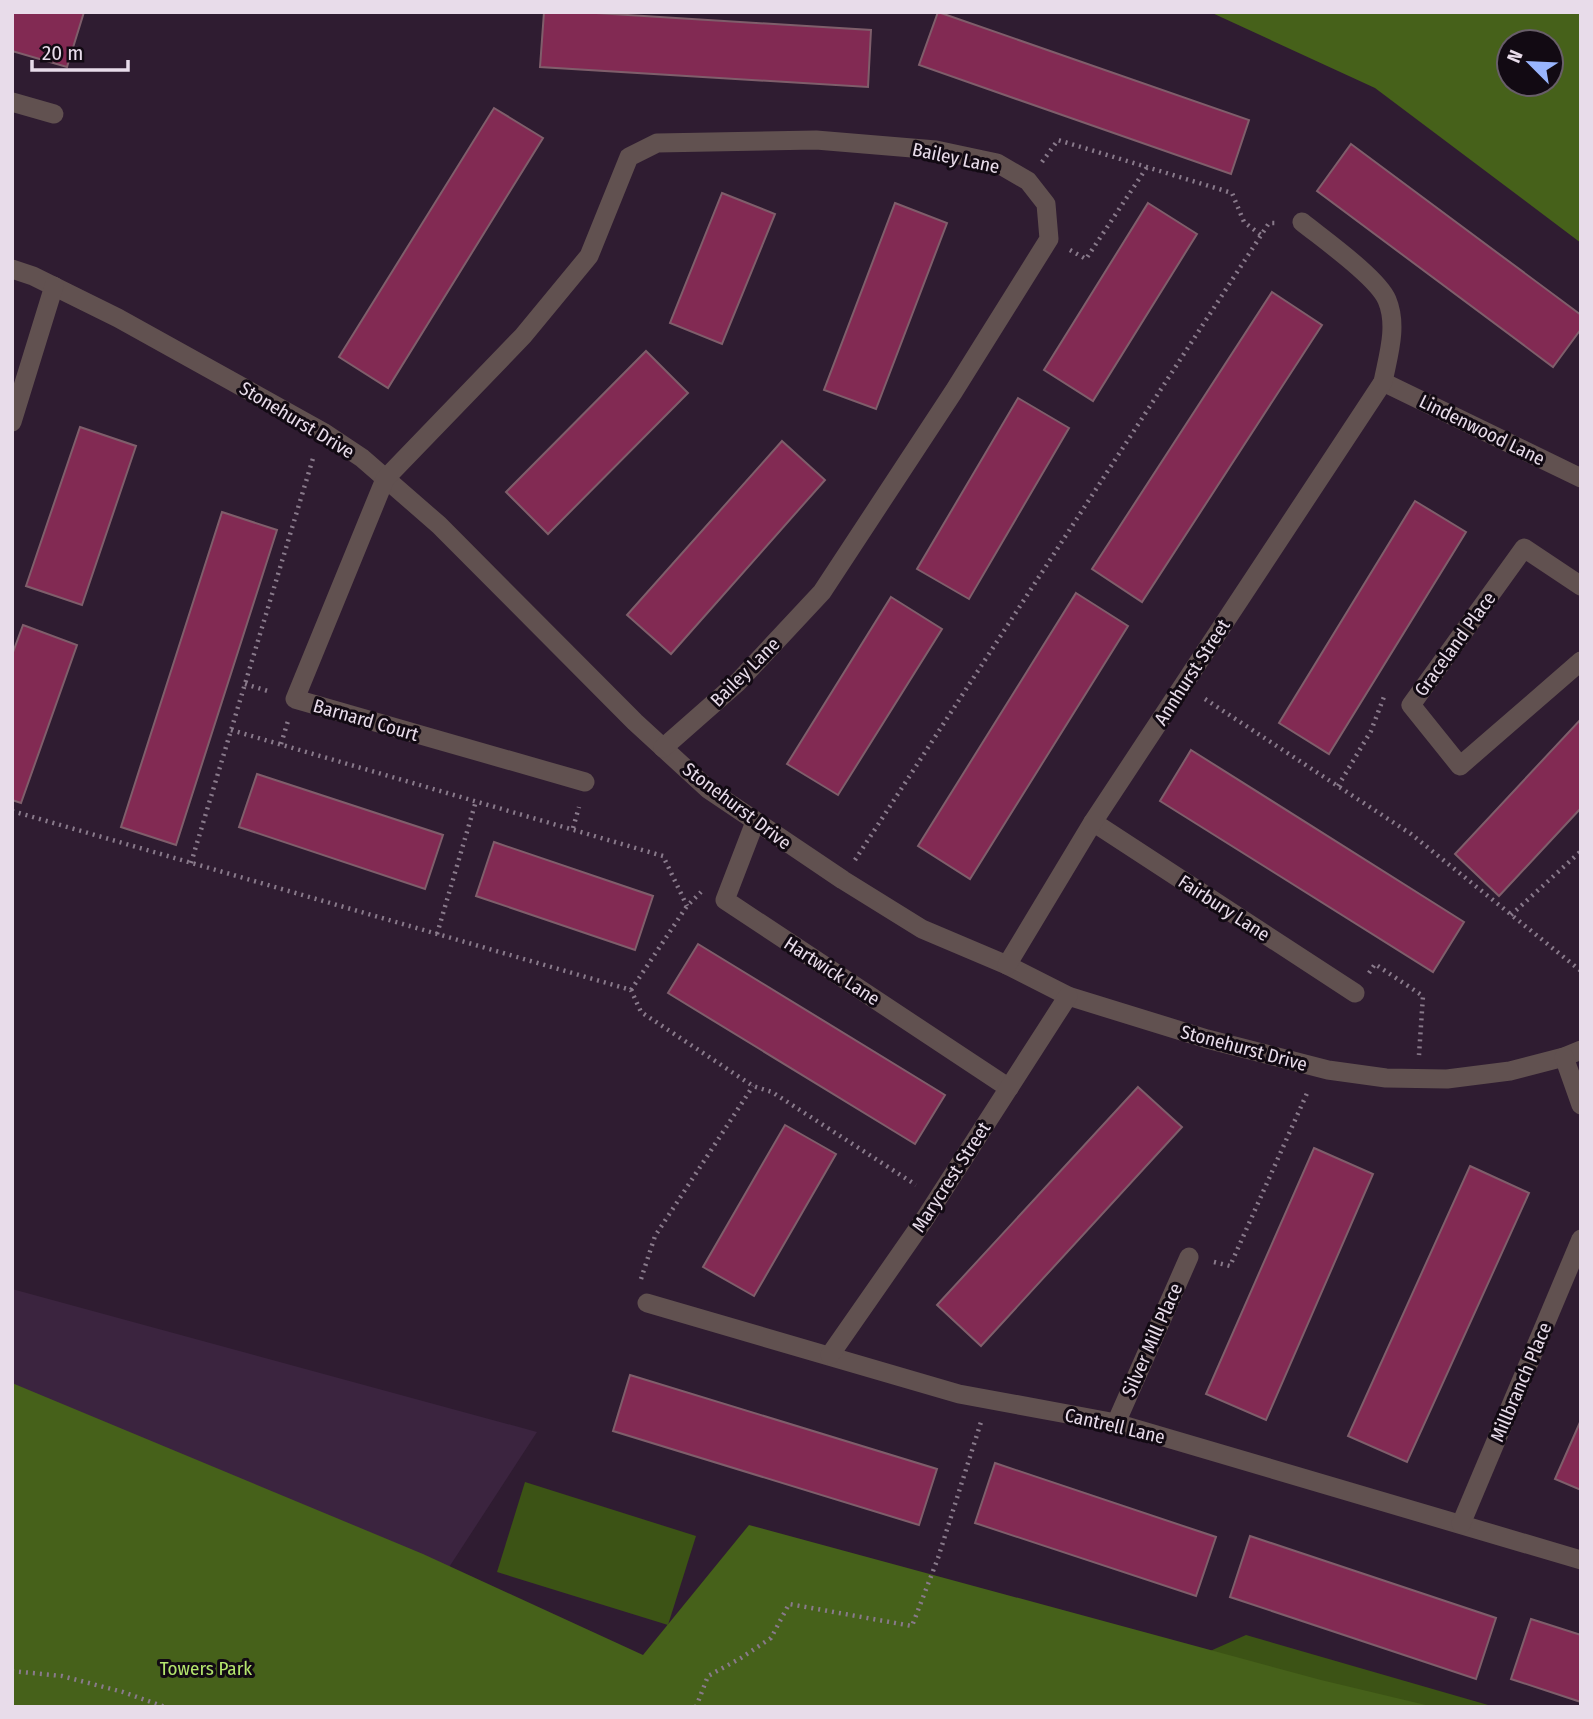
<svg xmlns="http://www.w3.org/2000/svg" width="1593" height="1719" font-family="'Fira Sans Condensed',sans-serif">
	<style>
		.built { fill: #3b243f }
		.green { fill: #3c5315 }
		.forest { fill: #46611a; fill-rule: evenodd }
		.building { fill: #822a53; stroke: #7f5e6b; stroke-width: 2 }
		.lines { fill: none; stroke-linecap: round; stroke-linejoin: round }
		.path { stroke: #897a8b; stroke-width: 4.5; stroke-dasharray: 2 5; stroke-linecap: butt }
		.minor { stroke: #615150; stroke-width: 19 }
		.labels { text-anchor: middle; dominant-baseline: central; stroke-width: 6; stroke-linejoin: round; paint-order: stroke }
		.street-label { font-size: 19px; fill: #e8dcea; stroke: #120a13 }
		.park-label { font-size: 19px; fill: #b5e66e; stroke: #120a13 }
	</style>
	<rect width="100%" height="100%" fill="#2f1c31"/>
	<polygon class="built" points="12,1289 537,1432 388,1661 12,1638"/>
	<g class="green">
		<polygon points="525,1482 696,1536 668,1625 497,1572"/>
		<polygon points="1246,1635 1495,1707 1060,1707 1125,1689"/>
	</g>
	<g class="forest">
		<path d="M1210 12H1581V243L1375 88ZM1509 42H1551V84H1509Z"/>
		<polygon points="12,1383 423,1554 643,1655 749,1525 1321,1680 1434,1707 12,1707"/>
	</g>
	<g class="building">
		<polygon points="12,12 84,12 67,67 12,51"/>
		<polygon points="544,12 580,12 871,30 868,87 540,67"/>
		<polygon points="938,12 1249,120 1231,174 919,65"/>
		<polygon points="494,108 543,138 388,388 339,357"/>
		<polygon points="1351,144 1581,315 1581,329 1553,367 1317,191"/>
		<polygon points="722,193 775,214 722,344 670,323"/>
		<polygon points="895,203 947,223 876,409 824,390"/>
		<polygon points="1148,203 1197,234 1093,401 1044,370"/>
		<polygon points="1272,292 1322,325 1142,602 1092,569"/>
		<polygon points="646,351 688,393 548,534 506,492"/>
		<polygon points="1018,398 1069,428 969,599 917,569"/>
		<polygon points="80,427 136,446 82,605 26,586"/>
		<polygon points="782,441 825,480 671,654 627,615"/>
		<polygon points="1415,501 1466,532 1329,754 1279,723"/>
		<polygon points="222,512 277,530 176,845 121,827"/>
		<polygon points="1076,593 1128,626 970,879 918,846"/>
		<polygon points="891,597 942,629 838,795 787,764"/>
		<polygon points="23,625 77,645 21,803 12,800 12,655"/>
		<polygon points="1581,719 1581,808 1499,896 1455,854"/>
		<polygon points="1191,750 1464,922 1433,972 1160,801"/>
		<polygon points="257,774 443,835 425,889 239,827"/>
		<polygon points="494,842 653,896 635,950 476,896"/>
		<polygon points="698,944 945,1095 915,1144 668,993"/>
		<polygon points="1138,1087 1182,1127 981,1346 937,1305"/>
		<polygon points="785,1125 836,1154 754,1296 703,1267"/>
		<polygon points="1314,1148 1373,1174 1266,1420 1206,1394"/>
		<polygon points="1470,1166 1529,1193 1407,1462 1348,1436"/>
		<polygon points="630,1375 937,1469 919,1525 613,1431"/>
		<polygon points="1581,1420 1581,1490 1555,1479"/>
		<polygon points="995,1463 1216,1537 1196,1596 975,1523"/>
		<polygon points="1250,1536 1496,1618 1476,1679 1230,1597"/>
		<polygon points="1531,1619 1581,1635 1581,1702 1511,1679"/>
	</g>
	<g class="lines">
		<g class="path">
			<polyline points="1042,162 1058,140 1232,193 1244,222 1261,235"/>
			<polyline points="1070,250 1086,259 1147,167"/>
			<polyline points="245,684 271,692"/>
			<polyline points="1205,699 1411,834 1581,971"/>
			<polyline points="231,730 663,856 687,906"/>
			<polyline points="281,744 288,721"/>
			<polyline points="1338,786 1371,731 1385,694"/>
			<polyline points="12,811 631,990 641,1012 753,1086 772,1092 916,1185"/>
			<polyline points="573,828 579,807"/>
			<polyline points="855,860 1269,223 1277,223"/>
			<polyline points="191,863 314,455"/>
			<polyline points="1511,915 1581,851"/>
			<polyline points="437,934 476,801"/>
			<polyline points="1369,973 1375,964 1423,996 1419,1055"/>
			<polyline points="631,990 687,906 701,892"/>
			<polyline points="1214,1262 1230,1266 1308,1091"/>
			<polyline points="641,1279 655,1236 753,1086"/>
			<polyline points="12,1671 62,1676 123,1692 165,1707"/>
			<polyline points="696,1707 708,1676 741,1658 771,1638 789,1604 912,1626 938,1558 981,1422"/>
		</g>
		<g class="minor">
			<polyline points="12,102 54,114"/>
			<polyline points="12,269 33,276 118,318 323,432 362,458 439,525 635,722 708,789 843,880 922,929 1007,965 1068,996 1207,1039 1328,1070 1386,1078 1447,1079 1510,1071 1564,1057 1581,1050"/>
			<polyline points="1383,382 1581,478"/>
			<polyline points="12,422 54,286"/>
			<polyline points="1581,586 1524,548 1411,705 1460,766 1581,661"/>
			<polyline points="585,782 295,699 385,479 523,336 589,256 629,157 657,143 816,140 936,150 997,163 1028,181 1046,204 1049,239 954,391 822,592 738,682 663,748"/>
			<polyline points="755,822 725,900 1009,1088"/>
			<polyline points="1093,822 1355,993"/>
			<path d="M1007 965 1093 822 1383 382C1388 356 1398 326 1387 300 1378 278 1323 239 1302 222"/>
			<polyline points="1564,1057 1581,1105"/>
			<polyline points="647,1303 959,1394 1116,1423 1581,1560"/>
			<polyline points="830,1355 924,1220 1068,996"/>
			<polyline points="1116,1423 1189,1257"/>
			<polyline points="1461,1524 1581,1239"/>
		</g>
	</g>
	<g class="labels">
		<g class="street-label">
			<text transform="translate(956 158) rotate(12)">Bailey Lane</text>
			<text transform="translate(297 420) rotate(31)">Stonehurst Drive</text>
			<text transform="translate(1482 430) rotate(26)">Lindenwood Lane</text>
			<text transform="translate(1455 644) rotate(-54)">Graceland Place</text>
			<text transform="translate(745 672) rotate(-45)">Bailey Lane</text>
			<text transform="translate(1192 672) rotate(-57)">Annhurst Street</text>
			<text transform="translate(366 720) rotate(16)">Barnard Court</text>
			<text transform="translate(737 806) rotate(37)">Stonehurst Drive</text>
			<text transform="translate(1224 908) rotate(33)">Fairbury Lane</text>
			<text transform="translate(832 971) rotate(33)">Hartwick Lane</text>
			<text transform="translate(1244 1048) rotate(15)">Stonehurst Drive</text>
			<text transform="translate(951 1177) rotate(-57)">Marycrest Street</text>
			<text transform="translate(1152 1340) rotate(-66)">Silver Mill Place</text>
			<text transform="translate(1521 1382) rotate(-67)">Millbranch Place</text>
			<text transform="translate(1115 1426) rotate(13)">Cantrell Lane</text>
		</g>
		<g class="park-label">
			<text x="206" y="1668">Towers Park</text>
		</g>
	</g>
	<rect width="1593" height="1719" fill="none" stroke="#e8dcea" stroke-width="28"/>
	<g transform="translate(1530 63) rotate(294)"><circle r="33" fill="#120a13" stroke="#685e69" stroke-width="2"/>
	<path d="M0-5L12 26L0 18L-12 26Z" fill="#99b5fd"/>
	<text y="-10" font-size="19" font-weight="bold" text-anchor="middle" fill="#e8dcea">N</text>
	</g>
	<path d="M32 60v10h96v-10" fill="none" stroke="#e8dcea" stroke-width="3.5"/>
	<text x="42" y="60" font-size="21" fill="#e8dcea" stroke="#120a13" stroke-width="5" paint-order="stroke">20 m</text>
</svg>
